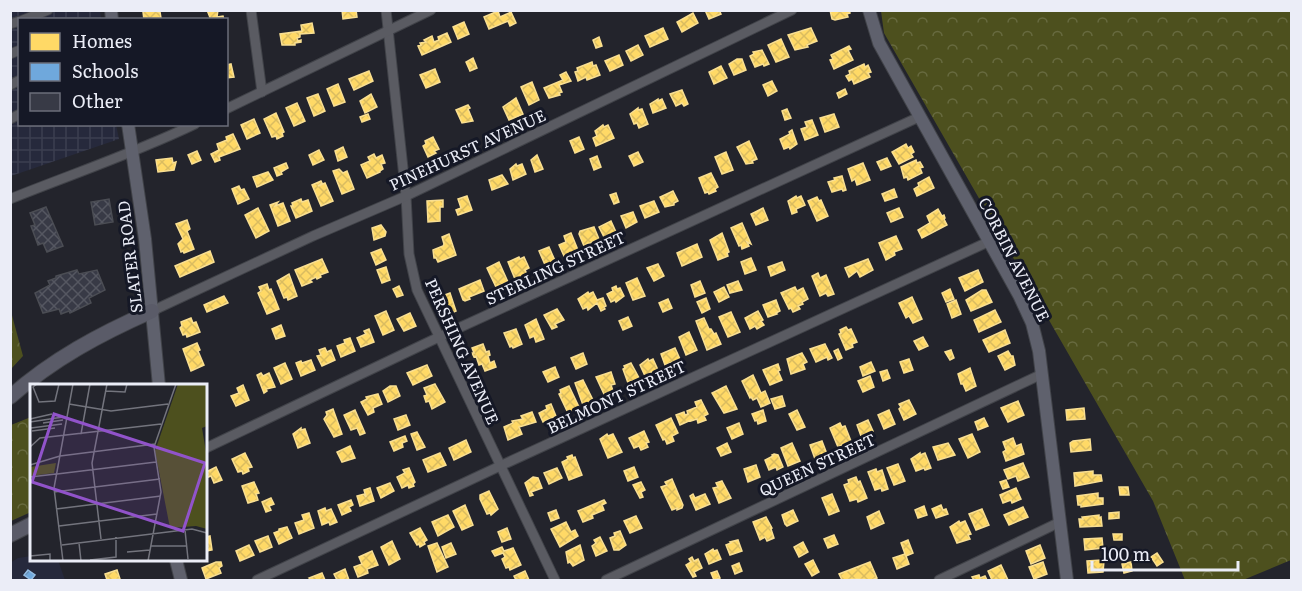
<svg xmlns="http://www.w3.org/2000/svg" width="1302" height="591" font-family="Literata,serif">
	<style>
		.built { fill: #26293c }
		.industrial { fill: url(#industrial-grid) }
		.forest { fill: url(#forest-crowns) }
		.homes { fill: url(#homes-cross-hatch); stroke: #f9df92; stroke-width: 1.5 }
		.schools { fill: url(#schools-cross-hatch); stroke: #94bde4; stroke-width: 1.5 }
		.building { fill: url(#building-cross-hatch); stroke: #4b4d54; stroke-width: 1.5 }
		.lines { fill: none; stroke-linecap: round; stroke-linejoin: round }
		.minor-casing { stroke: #414349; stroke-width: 11 }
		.major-casing { stroke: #414349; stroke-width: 14 }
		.highway-casing { stroke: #414349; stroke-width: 16 }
		.minor { stroke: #5a5b62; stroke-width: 9 }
		.major { stroke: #5f616d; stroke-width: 12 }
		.highway { stroke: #5a5b68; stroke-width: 14 }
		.labels { text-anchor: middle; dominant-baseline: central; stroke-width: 6; stroke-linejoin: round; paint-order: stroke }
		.street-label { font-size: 16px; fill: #ebedf7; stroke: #151826 }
		.inset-road { fill: none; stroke: #73747d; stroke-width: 1.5 }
		.view { fill: #9153ca; fill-opacity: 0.15; stroke: #9153ca; stroke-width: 3 }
		.inset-edge { fill: none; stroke: #ebedf7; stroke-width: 3 }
	</style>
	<defs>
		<pattern id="industrial-grid" width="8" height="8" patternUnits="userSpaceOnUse" patternTransform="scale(1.5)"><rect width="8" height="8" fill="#26293c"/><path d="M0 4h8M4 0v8" fill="none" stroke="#3b3e4f"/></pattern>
		<pattern id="forest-crowns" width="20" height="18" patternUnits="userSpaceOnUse" patternTransform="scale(1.5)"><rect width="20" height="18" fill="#4d501e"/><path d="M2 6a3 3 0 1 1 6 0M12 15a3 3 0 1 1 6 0" fill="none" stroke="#676a3f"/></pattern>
		<pattern id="homes-cross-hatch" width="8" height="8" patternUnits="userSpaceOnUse" patternTransform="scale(1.5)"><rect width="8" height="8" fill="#ffd966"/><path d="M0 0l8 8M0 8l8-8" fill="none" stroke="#dabc60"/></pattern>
		<pattern id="schools-cross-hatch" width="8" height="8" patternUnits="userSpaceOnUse" patternTransform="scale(1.5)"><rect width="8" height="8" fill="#6fa8dc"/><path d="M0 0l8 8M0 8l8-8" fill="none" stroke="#638bb0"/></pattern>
		<pattern id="building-cross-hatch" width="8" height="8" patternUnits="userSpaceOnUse" patternTransform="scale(1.5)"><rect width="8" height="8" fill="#383a46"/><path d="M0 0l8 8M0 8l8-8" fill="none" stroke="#555761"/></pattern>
	</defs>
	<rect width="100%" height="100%" fill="#23242c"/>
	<polygon class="built" points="31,556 32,560 58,560 65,580 11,580 10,563 18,558"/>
	<polygon class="industrial" points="10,11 100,11 101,19 20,20 20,124 116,125 119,139 11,176"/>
	<g class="forest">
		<polygon points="881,11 1291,11 1291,560 1243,580 1185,580 1153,501 884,33"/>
		<polygon points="10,308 23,356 11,369 10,369"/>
		<polygon points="31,417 31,512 11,521 11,425"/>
	</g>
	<g class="homes">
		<polygon points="147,10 160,12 161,18 144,20 143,12"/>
		<polygon points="207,10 218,10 217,17 223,16 224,20 211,20"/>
		<polygon points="342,10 356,10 357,17 343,19"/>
		<polygon points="705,10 719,10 721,14 709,19"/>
		<polygon points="830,10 849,10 850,13 847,14 848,17 835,20 832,19"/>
		<polygon points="498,11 500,17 511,12 516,23 510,26 508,21 489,29 484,17"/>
		<polygon points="693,13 698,23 682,32 677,22"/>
		<polygon points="464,22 469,34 458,39 453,27"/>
		<polygon points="312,23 314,33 300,34 300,37 297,38 298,41 301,40 301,42 295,43 295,45 282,45 280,34 302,31 301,25"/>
		<polygon points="663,28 668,39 650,47 645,36"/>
		<polygon points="811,28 817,41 807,45 808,47 795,50 788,35"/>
		<polygon points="447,33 451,42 422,55 418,46 421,45 420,43 426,42 424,40 432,36 434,42 439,40 438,37"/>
		<polygon points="599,37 602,46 596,48 593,40"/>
		<polygon points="781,39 789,57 776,62 768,45"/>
		<polygon points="638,45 643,55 631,61 626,51"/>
		<polygon points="849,46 851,49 848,50 853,60 834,69 830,60 833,59 831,55"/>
		<polygon points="762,50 769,64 764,66 763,64 755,67 750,56 754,54 753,52"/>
		<polygon points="619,55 623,65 610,71 605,61"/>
		<polygon points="473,58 477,68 470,71 466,62"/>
		<polygon points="737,59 742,59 746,70 734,75 729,64"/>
		<polygon points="592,62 593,66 596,65 600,75 587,80 586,77 578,81 575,72 578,71 577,68"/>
		<polygon points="231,64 234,77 226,78 226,65"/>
		<polygon points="864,64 865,67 868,65 871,72 868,73 870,77 854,84 852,79 849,81 846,76 850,74 849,71"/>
		<polygon points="721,66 727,78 714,84 709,72"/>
		<polygon points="435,69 440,82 426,88 420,75"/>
		<polygon points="369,71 373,81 354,90 349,79"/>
		<polygon points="566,72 571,81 559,85 562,92 559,93 560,95 549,98 544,88 563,80 560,75"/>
		<polygon points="772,81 777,91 768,96 763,85"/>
		<polygon points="532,82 539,100 529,105 521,87"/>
		<polygon points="338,84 345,102 334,106 327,89"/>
		<polygon points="845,89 847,94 839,98 837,93"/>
		<polygon points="682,90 688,104 684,106 682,103 676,106 670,94"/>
		<polygon points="318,94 325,111 314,116 307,98"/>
		<polygon points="371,94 377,107 365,113 360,101"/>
		<polygon points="516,98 523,114 509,120 503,107"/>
		<polygon points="658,99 658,101 662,99 666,108 653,113 650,104"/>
		<polygon points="297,103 305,121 294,126 286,108"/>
		<polygon points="468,105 470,108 468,109 473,121 462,123 456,110"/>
		<polygon points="638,108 638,110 642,109 648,124 639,128 637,123 634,124 630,114"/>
		<polygon points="787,109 791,118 785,120 782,111"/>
		<polygon points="276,113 284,132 282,133 283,136 277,139 276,136 272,137 264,119"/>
		<polygon points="368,114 370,119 362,122 360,117"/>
		<polygon points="834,114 839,127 825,132 820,118"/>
		<polygon points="254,119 260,133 247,139 241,125"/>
		<polygon points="812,120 818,135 805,140 801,129 807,127 805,122"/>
		<polygon points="603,125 604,127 608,125 614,138 596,146 593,138 597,136 595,131"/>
		<polygon points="792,130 797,144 790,149 789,147 784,149 780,139 790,134 789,132"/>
		<polygon points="233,134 240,149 219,157 220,160 215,162 211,154 219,150 217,144 227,140 226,137"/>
		<polygon points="433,137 439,149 434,151 436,153 428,157 423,146 426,144 425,141"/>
		<polygon points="579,137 584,149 575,153 570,141"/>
		<polygon points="749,141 757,159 752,161 753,163 746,164 737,147"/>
		<polygon points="906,144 908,148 911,146 914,152 911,154 913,157 899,164 892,152"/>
		<polygon points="343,147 347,157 338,161 335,151"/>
		<polygon points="319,150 324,160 313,165 309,155"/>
		<polygon points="197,151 201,160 192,164 188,155"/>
		<polygon points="638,152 643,162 634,166 629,156"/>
		<polygon points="726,152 733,170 722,174 715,157"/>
		<polygon points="374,154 376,158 382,155 385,163 381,164 383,169 380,171 380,172 367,178 361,165 370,161 368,157"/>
		<polygon points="537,155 543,169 535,172 531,160"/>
		<polygon points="597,156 601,167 594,170 590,159"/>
		<polygon points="172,158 173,163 176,162 174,170 158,172 156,160"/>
		<polygon points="887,158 891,166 881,170 877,162"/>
		<polygon points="916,160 917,163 920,162 923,167 920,168 922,173 908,180 907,177 904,178 901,167"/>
		<polygon points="286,163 288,168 281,172 282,174 277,176 274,168"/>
		<polygon points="863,163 870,180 857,185 855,179 852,181 848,169"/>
		<polygon points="516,164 517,166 522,164 526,174 513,180 510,169"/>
		<polygon points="339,169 343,173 347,171 354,189 342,194 333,171"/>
		<polygon points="268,172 273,180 257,187 253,177"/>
		<polygon points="711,173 718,187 715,189 716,191 709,194 708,192 705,193 699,178"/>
		<polygon points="502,175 508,184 492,190 489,180"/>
		<polygon points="842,176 846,190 843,191 842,189 832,192 828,182 835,180 834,178"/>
		<polygon points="929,177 934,188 917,196 914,189 919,186 918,183"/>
		<polygon points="321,181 322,183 318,186 325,183 333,201 321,206 312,185"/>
		<polygon points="239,186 241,190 244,189 249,199 238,204 232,189"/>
		<polygon points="894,189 897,197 885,201 882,194"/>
		<polygon points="673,191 678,201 674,203 674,205 665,207 660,197"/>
		<polygon points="616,193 619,202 614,204 610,195"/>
		<polygon points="467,196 472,210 458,215 456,210 461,208 458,199"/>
		<polygon points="796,196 797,198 801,196 805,205 796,209 797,212 792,214 788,201"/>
		<polygon points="817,197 819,201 821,200 828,216 817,221 808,201"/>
		<polygon points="301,199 302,202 308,200 312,211 296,218 291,206 293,206 292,203"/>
		<polygon points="443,200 443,207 440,207 440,221 428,222 427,201"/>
		<polygon points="654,201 659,212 645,218 640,206"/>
		<polygon points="278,202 275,206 283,203 290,221 278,226 270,205"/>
		<polygon points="258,208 269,231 256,238 245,215"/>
		<polygon points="763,208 768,220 756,225 751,214"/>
		<polygon points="899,208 903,217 891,222 887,213"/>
		<polygon points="938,209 942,216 944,215 945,218 944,219 947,225 922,238 918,230 930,223 927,216"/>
		<polygon points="633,212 637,222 626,228 621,216"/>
		<polygon points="187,220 190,229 187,231 194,249 184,253 183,251 181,252 178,244 183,239 176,224"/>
		<polygon points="611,221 616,232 610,237 609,235 604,237 599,227"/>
		<polygon points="742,223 751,244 747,242 749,246 742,249 741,245 739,246 731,228"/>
		<polygon points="381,225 386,232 385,236 374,240 372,228"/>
		<polygon points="594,227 599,239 584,246 579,234 580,231"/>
		<polygon points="571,233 578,250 564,256 559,245 566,242 564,236"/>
		<polygon points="722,233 729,252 727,253 728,256 718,260 710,240"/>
		<polygon points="449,234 456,255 438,262 436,258 434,258 433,250 443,246 444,244 442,237"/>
		<polygon points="896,236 902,249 894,252 895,255 886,260 879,243"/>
		<polygon points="697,244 702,257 682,266 677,253"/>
		<polygon points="549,247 556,263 548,264 549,266 546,267 539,251"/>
		<polygon points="381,249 386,260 376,265 371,253"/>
		<polygon points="210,251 214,262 180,277 175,266"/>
		<polygon points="519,257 520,259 524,257 529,268 525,270 527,274 515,279 508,262"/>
		<polygon points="751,258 756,270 745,274 741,262"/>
		<polygon points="322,259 328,272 320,275 321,277 317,279 316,277 310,280 312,282 302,286 295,270"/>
		<polygon points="868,259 873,270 860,277 857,271 849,277 845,268"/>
		<polygon points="499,262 508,282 496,287 487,268"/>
		<polygon points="782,262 785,270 771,276 768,267"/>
		<polygon points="658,264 664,276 654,281 647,268"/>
		<polygon points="386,267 390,280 382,283 377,270"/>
		<polygon points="978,270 983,282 965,291 959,278"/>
		<polygon points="818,273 820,278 826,275 834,294 828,296 826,293 820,296 812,276"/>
		<polygon points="289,274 297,296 288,300 287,297 284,298 277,281"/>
		<polygon points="637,278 645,296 633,300 626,283"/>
		<polygon points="480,280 484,291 469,297 470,299 465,301 463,300 459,289"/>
		<polygon points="700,281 705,293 695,297 691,285"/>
		<polygon points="738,281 742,290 730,293 727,285"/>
		<polygon points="267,284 269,290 271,289 279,309 267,314 258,293 261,291 259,287"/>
		<polygon points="399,286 403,295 397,297 393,289"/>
		<polygon points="616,286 617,289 620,288 624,296 616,302 615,300 611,302 607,294 613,291 612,288"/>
		<polygon points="724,287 729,297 719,302 714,292"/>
		<polygon points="795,287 797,291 803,288 808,299 802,302 803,304 798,306 800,309 793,312 791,308 789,309 781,293"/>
		<polygon points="950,289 954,299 946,302 942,293"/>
		<polygon points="982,290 986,290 992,302 971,311 966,300"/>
		<polygon points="588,292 589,294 593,292 597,300 603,298 606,306 604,307 605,309 601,311 597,303 588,310 587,307 583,309 578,299"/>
		<polygon points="450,293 456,311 446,315 443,308 441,308 439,302 442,301 439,297"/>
		<polygon points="224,296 228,303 207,312 204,305"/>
		<polygon points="912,297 922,319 913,323 909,316 906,318 899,303"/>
		<polygon points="706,298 710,309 702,313 697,302"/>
		<polygon points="668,299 672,308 663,312 659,303"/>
		<polygon points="776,300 780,311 776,313 777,314 768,317 763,305"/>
		<polygon points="956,300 961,314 952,318 947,304"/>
		<polygon points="557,309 564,320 555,324 557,327 552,329 544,315"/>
		<polygon points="995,310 1001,322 979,332 974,320"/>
		<polygon points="386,311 394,330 383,335 375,316"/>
		<polygon points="758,311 763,320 761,321 764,325 757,329 755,326 750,329 745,318"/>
		<polygon points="731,312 740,332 728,337 719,317"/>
		<polygon points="410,313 416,326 404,331 397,319"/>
		<polygon points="628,317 632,326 623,330 619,321"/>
		<polygon points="191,318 193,323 196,322 200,332 187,337 186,334 183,335 180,328 182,326 181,322"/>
		<polygon points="704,318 709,329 711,329 714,334 716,333 721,344 707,350 696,321"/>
		<polygon points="536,319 544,339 536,342 534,336 530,338 525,325"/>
		<polygon points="281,325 285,336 276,339 272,329"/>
		<polygon points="846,327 848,330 851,329 857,342 852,344 853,347 846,350 839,334 841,333 840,330"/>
		<polygon points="369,329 374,342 361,347 357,338 366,334 364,331"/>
		<polygon points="516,329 522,344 513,348 512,346 510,347 504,333"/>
		<polygon points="1005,330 1010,343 989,352 983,340"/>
		<polygon points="689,332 697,350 686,355 679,337"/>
		<polygon points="923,337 928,346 919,350 914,341"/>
		<polygon points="350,338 355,351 341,357 337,346 345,343 344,340"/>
		<polygon points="197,343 200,350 198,351 204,365 191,371 183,349"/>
		<polygon points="483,344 486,352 489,351 490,355 488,356 490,363 494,361 496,367 485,371 482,364 479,365 476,356 474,357 472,353 474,353 472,348"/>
		<polygon points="825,344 832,358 828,360 827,357 816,362 810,349"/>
		<polygon points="325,348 327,352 331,350 335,360 322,366 317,356 321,355 319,350"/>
		<polygon points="675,348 680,359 665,365 661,354"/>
		<polygon points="838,349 842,358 838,360 834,351"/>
		<polygon points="951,350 954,358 950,360 945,352"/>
		<polygon points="1008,351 1011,356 1013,356 1015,365 1005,370 998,356"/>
		<polygon points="583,353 587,364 576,369 571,358"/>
		<polygon points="802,353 807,362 803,364 805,369 791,374 787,359"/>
		<polygon points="648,359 649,361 653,359 658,370 654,372 655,374 652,372 645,376 640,365"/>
		<polygon points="909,359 913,370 904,373 900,362"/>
		<polygon points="311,360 315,370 301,376 296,363 301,361 302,363"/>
		<polygon points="871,362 875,371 863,376 860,367"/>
		<polygon points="285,363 292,379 281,384 274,368"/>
		<polygon points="631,363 639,378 628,383 623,369 625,368 624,366"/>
		<polygon points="778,364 780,370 778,371 782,380 770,385 763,370"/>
		<polygon points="427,365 432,376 413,385 407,373"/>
		<polygon points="555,367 559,377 548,382 543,372"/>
		<polygon points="970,368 976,386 966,391 963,384 961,384 958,374"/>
		<polygon points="887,370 890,378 883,381 880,372"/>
		<polygon points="611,372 615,384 611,385 613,391 604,394 596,377"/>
		<polygon points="261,373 263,376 269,373 275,387 266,389 267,391 264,393 257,375"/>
		<polygon points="753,375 761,393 765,391 770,403 761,407 757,398 753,400 751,397 750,398 742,381"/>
		<polygon points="870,376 874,387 863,392 858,381"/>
		<polygon points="583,380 593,400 583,405 575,383"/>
		<polygon points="435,384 445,402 432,409 429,401 426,402 424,396 427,395 424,388"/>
		<polygon points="243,385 249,400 236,406 231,396 239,393 237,388"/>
		<polygon points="390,386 396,386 400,396 388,402 383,391"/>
		<polygon points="569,386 579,407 568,413 559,394 561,393 560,390"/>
		<polygon points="726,386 737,409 724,413 712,393"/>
		<polygon points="378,394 382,404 373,408 374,412 368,415 361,402 367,399 366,397"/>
		<polygon points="782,396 785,406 775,409 771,399"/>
		<polygon points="701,400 708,414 704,416 706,420 698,423 697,419 691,421 691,420 680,425 676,415 684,412 685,415 688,414 687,411 697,407 695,402"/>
		<polygon points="909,400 916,414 904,420 899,409 901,407 899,404"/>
		<polygon points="1018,401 1024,415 1008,422 1001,408"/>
		<polygon points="551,404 556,416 543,422 539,413 547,409 546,406"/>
		<polygon points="1084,408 1085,419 1067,420 1066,410"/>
		<polygon points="333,409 342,434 334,437 324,419 327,415 326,412"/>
		<polygon points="355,410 365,433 360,435 357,428 351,430 344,415"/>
		<polygon points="763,410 766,421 758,424 757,420 755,421 752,414"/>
		<polygon points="797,410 805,427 797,430 789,414"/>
		<polygon points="889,410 895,424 884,429 878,415"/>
		<polygon points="532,412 536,422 519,427 522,434 508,440 504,427 513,423 512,421 523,419 521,416"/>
		<polygon points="406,415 410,425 398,430 394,419"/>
		<polygon points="671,418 678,433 672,436 674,441 667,444 665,439 663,440 656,425"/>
		<polygon points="984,418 988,426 978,430 975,422"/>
		<polygon points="868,420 873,431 861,436 857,425"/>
		<polygon points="739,423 743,434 732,439 727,428"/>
		<polygon points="840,423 842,427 845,426 851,441 838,447 830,428"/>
		<polygon points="301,428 301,430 305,429 310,443 298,448 293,434"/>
		<polygon points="644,431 649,442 646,443 648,447 641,450 639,446 634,448 629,438"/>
		<polygon points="417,432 425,447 417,450 411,434"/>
		<polygon points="607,434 608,436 613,434 622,452 608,458 600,439"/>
		<polygon points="972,434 980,452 968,458 959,439"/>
		<polygon points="405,436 407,441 402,443 403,447 394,451 390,442"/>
		<polygon points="1013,438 1016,446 1021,444 1024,454 1006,461 1003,452 1006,450 1003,442"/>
		<polygon points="1090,439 1091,450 1071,452 1070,443 1073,441"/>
		<polygon points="466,440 471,452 454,460 449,448"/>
		<polygon points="822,441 827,454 815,459 810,445"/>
		<polygon points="727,443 731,452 721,456 717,448"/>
		<polygon points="792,443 800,461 788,466 781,448"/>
		<polygon points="948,443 955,455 938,460 933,447"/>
		<polygon points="350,446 355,458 342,462 337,452"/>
		<polygon points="245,453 252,467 248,468 249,471 243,474 242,471 238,472 232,459"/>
		<polygon points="440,453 446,465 428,472 423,460"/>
		<polygon points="920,453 920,455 925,453 931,468 925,470 924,468 916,471 911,459"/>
		<polygon points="774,454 778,455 783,467 777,470 776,467 769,470 765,460 773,456 772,455"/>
		<polygon points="572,455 573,458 575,457 582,475 569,480 562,462 568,459 567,457"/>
		<polygon points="1023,463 1029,477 1018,481 1016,476 1008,479 1004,470"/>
		<polygon points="898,464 905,481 894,485 887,468"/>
		<polygon points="756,465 760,477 748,482 744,469"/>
		<polygon points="216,467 222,480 214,483 211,476 206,478 206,472"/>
		<polygon points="634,467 638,477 628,481 624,471"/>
		<polygon points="409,468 415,482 413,484 414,486 409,488 408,485 402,488 397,477 405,473 403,470"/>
		<polygon points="557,468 562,478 549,484 544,473"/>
		<polygon points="876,469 877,472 882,470 888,489 882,491 881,488 875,490 868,472"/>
		<polygon points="1093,471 1093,475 1101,475 1102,481 1075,486 1074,473"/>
		<polygon points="533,477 538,478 542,488 531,492 533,495 530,496 525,483"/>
		<polygon points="856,477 858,482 860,481 867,498 858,502 857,499 850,501 844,485 849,483 848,480"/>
		<polygon points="672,479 683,505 682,508 677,510 677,508 672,510 661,487 667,485 665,482"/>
		<polygon points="1006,480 1009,487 1003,489 1000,482"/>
		<polygon points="722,481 731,498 719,503 713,488 718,487 716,483"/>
		<polygon points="254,482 259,493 256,494 258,500 248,503 242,486"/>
		<polygon points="641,482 645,490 641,492 643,497 640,498 633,485"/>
		<polygon points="390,483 394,491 381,498 377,488"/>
		<polygon points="1119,487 1128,487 1129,495 1120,495"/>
		<polygon points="370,488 374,501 360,506 357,496 364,494 366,497 364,490"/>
		<polygon points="1016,488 1021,499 1012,503 1011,500 1003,503 1000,495"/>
		<polygon points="489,491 498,509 491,515 490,513 487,514 480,499 480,495"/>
		<polygon points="1098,493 1098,498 1103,498 1103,504 1081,507 1081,505 1078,505 1077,496"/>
		<polygon points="693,494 695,498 705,494 710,504 696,510 690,496"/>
		<polygon points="832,494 839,511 829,515 822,498"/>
		<polygon points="271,498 274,504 269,506 271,510 266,512 262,502"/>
		<polygon points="351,500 353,505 349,507 351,511 342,515 338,505"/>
		<polygon points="604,500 606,503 602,505 604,510 592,515 593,518 583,522 578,511"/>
		<polygon points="465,505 473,525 462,530 453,511"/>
		<polygon points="941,505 943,510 946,509 948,514 936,518 932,509"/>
		<polygon points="924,506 927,515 918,518 915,510"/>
		<polygon points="1023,507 1028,517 1009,525 1004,515"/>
		<polygon points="325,508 326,511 331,509 337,522 330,525 329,522 322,525 318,511"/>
		<polygon points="982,509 989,525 976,530 969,514"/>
		<polygon points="556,510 559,518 551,521 548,513"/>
		<polygon points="793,510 798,521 787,526 785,524 782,515"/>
		<polygon points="879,511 884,523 871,529 867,517"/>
		<polygon points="1119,512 1119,518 1109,519 1109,513"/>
		<polygon points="309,513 314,528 299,534 295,523 304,520 302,515"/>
		<polygon points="448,515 454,527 438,536 432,522"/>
		<polygon points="1099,515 1099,518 1101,517 1102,526 1080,527 1079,519 1083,519 1082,517"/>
		<polygon points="636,516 642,528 630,533 624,521"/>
		<polygon points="766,517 772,528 771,529 774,538 767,541 765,537 760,540 753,522"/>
		<polygon points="959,521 960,523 965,521 971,534 968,535 970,539 957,543 950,527"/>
		<polygon points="566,522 571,532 575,530 578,536 560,547 551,529"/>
		<polygon points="287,527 292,538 279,544 274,533 279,531 279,529"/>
		<polygon points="420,528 427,540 424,542 425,544 420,547 419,544 417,545 410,533"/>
		<polygon points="507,528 511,539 502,542 498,532"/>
		<polygon points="620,531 626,545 619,550 614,550 610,538 615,536 614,533"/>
		<polygon points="1113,534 1122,534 1122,540 1114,540"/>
		<polygon points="834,535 838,544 828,548 824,539"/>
		<polygon points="210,536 212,550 206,551 206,537"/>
		<polygon points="268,536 272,547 260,552 255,541"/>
		<polygon points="600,537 607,551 596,556 592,546 596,543 594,540"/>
		<polygon points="1102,538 1103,548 1085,550 1084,539"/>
		<polygon points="738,540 742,551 730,555 726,545 731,543 730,542"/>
		<polygon points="908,540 913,553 906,556 909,564 897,569 893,558 905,554 901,543"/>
		<polygon points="392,541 400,559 389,565 381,547"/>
		<polygon points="803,542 808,552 799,557 794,547"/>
		<polygon points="437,543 448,567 437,572 428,546"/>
		<polygon points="451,543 456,554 446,558 442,547"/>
		<polygon points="249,545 254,555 240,561 236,551"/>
		<polygon points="580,545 584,560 573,566 570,562 568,563 566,552"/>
		<polygon points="1040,545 1045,558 1031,564 1026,551"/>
		<polygon points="502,547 504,551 513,548 521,565 510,570 509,567 506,568 502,559 505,557 503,553 495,556 492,551"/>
		<polygon points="713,549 714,551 717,550 721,559 709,564 705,554"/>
		<polygon points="372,551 378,565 367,569 368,573 358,577 354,567 362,564 359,557"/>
		<polygon points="1157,553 1163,562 1157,566 1151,557"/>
		<polygon points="692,557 694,561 698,559 702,568 694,572 696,576 693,577 686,565 691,562 689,559"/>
		<polygon points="813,560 819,572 812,576 805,564"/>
		<polygon points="1102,560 1104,561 1103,572 1088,573 1087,561"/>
		<polygon points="216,562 221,562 222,566 219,568 221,573 206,579 202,568"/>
		<polygon points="870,562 877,578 872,580 857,579 842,580 839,574"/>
		<polygon points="1043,562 1047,574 1034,579 1029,567"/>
		<polygon points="1131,562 1132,571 1124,573 1122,564"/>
		<polygon points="739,563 742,571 735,574 732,566"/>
		<polygon points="1001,565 1008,580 992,580 988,571"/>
		<polygon points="345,569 349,580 337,580 334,574"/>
		<polygon points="117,570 120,579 107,580 105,574"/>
		<polygon points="525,571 529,580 516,580 514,576"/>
		<polygon points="717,571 720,578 714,580 711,573"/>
		<polygon points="322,573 325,580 311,580 309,578"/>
		<polygon points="979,575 980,578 985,576 987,580 974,580 972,577"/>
	</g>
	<polygon class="schools" points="28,570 35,575 31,580 24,575"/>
	<g class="building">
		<polygon points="109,199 113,222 95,225 91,202"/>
		<polygon points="46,207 63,246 47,252 43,243 38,245 31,226 35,225 30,213"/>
		<polygon points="77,270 79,274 97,270 105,290 89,298 91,303 70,313 69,311 61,314 59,309 43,313 35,293 50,285 48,281 56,278 56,276"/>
	</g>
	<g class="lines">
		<g class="minor-casing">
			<g id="minor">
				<polyline points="251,10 262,92"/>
				<polyline points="386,10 406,196 409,254 417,290 555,580"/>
				<polyline points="23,20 48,10"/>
				<polyline points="10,24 20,21"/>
				<polyline points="10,54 20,50"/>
				<polyline points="10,85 20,80"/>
				<polyline points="226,109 431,10"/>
				<polyline points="10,119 20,114"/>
				<path d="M10 199C72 174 135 153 195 124"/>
				<polyline points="152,311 313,236 406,196 792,10"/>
				<polyline points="206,448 439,337 919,117"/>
				<polyline points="257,580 500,466 990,241"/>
				<polyline points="606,580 1042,374"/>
				<polyline points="939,580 1060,522"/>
			</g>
		</g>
		<g class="major-casing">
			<g id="major">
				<polyline points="111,10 112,20"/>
				<polyline points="869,10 879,43 1019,295 1032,323 1039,351 1067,580"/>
				<polyline points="128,124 145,239 159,386"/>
				<polyline points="176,560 181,580"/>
			</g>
		</g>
		<g class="highway-casing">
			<g id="highway">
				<path d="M10 397C53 359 100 334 152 311"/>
				<polyline points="10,535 32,524"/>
			</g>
		</g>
		<use href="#minor" class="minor"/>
		<use href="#major" class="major"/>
		<use href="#highway" class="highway"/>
	</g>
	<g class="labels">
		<g class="street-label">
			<text transform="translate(467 149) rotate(-25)">PINEHURST AVENUE</text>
			<text transform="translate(129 257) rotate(-97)">SLATER ROAD</text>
			<text transform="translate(1015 259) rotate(63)">CORBIN AVENUE</text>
			<text transform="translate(555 267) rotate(-25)">STERLING STREET</text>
			<text transform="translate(463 351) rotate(66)">PERSHING AVENUE</text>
			<text transform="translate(616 396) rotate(-25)">BELMONT STREET</text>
			<text transform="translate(817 464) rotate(-25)">QUEEN STREET</text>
		</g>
	</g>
	<g transform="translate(30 384)">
		<rect width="177" height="177" fill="#23242c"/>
		<path d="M148 0H177V42L172 44 177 74V145L166 142 140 144 125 67ZM26 79 24 89 0 92V83Z" fill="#4d501e"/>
		<path class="inset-road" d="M7 0 3 3 9 18 25 17 29 0M76 7 95 8 97 0M39 20 81 27 138 20M0 35 22 30M0 38 33 33M13 39 33 36M1 44 32 40M2 47 25 44M51 50 60 0M0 63 10 54 131 40M30 72 125 60M0 81 30 72M27 90 126 78M0 93 26 90M24 108 130 95M26 125 131 112M29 142 127 130M155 146 158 175M71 155 62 79 77 0M49 159 51 177M32 161 162 145 177 149M121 162H156M97 168 120 166M0 172 20 170V177M60 176 86 173V153M33 177 24 104 43 0M118 177 131 108 124 63 146 0"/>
		<path class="view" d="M24 30 175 79 153 147 2 98Z"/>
		<rect width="177" height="177" class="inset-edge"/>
	</g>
	<rect width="1302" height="591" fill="none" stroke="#ebedf7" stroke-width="24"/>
	<rect x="18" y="18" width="210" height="108" fill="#151826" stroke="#6b6d7a" stroke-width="1.5"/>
	<rect x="30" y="33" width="30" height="18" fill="#ffd966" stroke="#6b6d7a" stroke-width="1.5"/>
	<text x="72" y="48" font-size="18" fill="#ebedf7">Homes</text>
	<rect x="30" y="63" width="30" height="18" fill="#6fa8dc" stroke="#6b6d7a" stroke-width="1.5"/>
	<text x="72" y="78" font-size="18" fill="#ebedf7">Schools</text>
	<rect x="30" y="93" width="30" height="18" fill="#383a46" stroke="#6b6d7a" stroke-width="1.5"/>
	<text x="72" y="108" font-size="18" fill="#ebedf7">Other</text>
	<path d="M1092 561v9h146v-9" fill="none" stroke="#ebedf7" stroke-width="3"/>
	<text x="1101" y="561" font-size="18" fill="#ebedf7" stroke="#151826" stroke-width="4.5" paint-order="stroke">100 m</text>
</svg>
